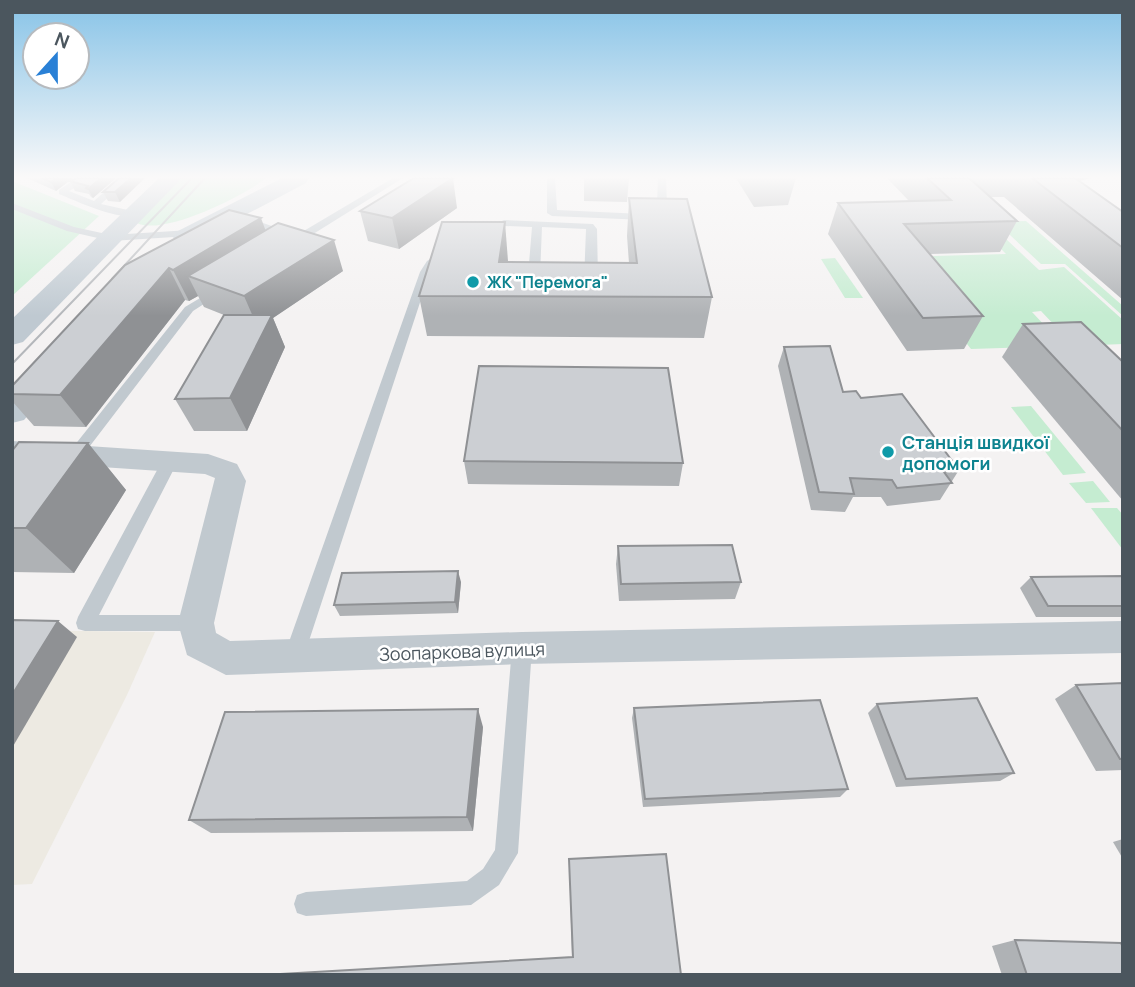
<svg xmlns="http://www.w3.org/2000/svg" width="1135" height="987" font-family="Manrope,sans-serif">
	<style>
		.commercial { fill: #edeae2 }
		.green { fill: #c5ecd1 }
		.lines { fill: none; stroke-linecap: round; stroke-linejoin: round }
		.service { fill: #c1c9cf; fill-rule: evenodd }
		.minor { fill: #c1c9cf; fill-rule: evenodd }
		.secondary { fill: #bfc9d1; fill-rule: evenodd }
		.tram { stroke: #b4b7bb; stroke-width: 2 }
		.wall { fill: #afb2b5 }
		.shaded-wall { fill: #8f9194 }
		.building { fill: #cccfd3; stroke: #8f9194; stroke-width: 2 }
		.culture-dot { fill: #0f9aa8; stroke: #fff; stroke-width: 2.5 }
		.labels { text-anchor: middle; dominant-baseline: central; stroke-width: 5; stroke-linejoin: round; paint-order: stroke }
		.far-culture-label { font-size: 16px; font-weight: bold; fill: #0d838f; stroke: #fff; text-anchor: start }
		.culture-label { font-size: 18px; font-weight: bold; fill: #0d838f; stroke: #fff; text-anchor: start }
		.street-label { font-size: 18px; fill: #4b565e; stroke: #fff }
	</style>
	<rect width="100%" height="100%" fill="#f4f2f2"/>
	<polygon class="commercial" points="12,630 155,632 127,695 32,884 12,885"/>
	<g class="green">
		<path d="M183 178H266C244 196 163 236 137 223L172 184Z"/>
		<polygon points="12,181 99,216 12,296"/>
		<polygon points="1026,221 1123,306 1123,316 1065,264 1041,264 996,222"/>
		<polygon points="975,222 988,222 1039,270 1064,267 1123,320 1123,344 1074,346 1041,311 1032,312 1064,346 971,349 898,257 1006,254"/>
		<polygon points="835,258 863,298 845,298 821,259"/>
		<polygon points="1031,406 1086,473 1063,475 1011,407"/>
		<polygon points="1093,481 1110,502 1086,503 1069,483"/>
		<polygon points="1091,508 1117,508 1123,515 1123,550"/>
	</g>
	<g class="lines">
		<g class="service">
			<path d="M77 178H92L69 191 94 201 120 178H129L101 204 141 213C123 224 77 201 59 194V190Z"/>
			<polygon points="393,178 403,178 302,241 294,241 238,219 246,217 297,235"/>
			<polygon points="547,178 555,178 557,210 643,214 657,204 658,178 666,178 667,205 645,220 552,216 547,213"/>
			<polygon points="12,203 74,227 111,235 190,230 195,233 190,236 111,241 67,231 12,209"/>
			<polygon points="504,220 593,224 597,229 598,278 594,284 584,282 586,229 542,227 540,275 546,281 540,284 528,276 532,227 505,226 486,234 481,231"/>
			<polygon points="438,254 447,256 430,272 304,656 301,662 294,665 287,662 284,656 420,272 427,261"/>
			<polygon points="217,288 221,289 221,293 193,311 80,459 70,459 68,455 70,451 185,307"/>
			<polygon points="170,456 178,461 99,615 196,615 203,617 205,623 203,629 196,631 85,631 78,629 76,623 78,617 162,461"/>
			<polygon points="522,639 529,642 532,648 518,853 499,885 471,905 306,916 297,913 294,904 297,895 306,892 467,881 483,869 495,850 512,648 515,642"/>
		</g>
		<polygon class="minor" points="12,441 208,454 237,464 246,481 214,623 216,633 230,641 522,632 1123,621 1123,653 522,664 226,675 187,655 178,623 215,478 205,474 12,461"/>
		<g class="secondary">
			<polygon points="159,178 182,178 23,342 12,345 12,319"/>
			<polygon points="282,178 309,178 306,183 194,242 185,244 176,242 173,237 176,232"/>
			<polygon points="53,357 64,360 69,367 24,420 12,423 12,391 42,360"/>
		</g>
		<g class="tram">
			<polyline points="112,279 205,178"/>
			<polyline points="12,364 190,180"/>
		</g>
	</g>
	<g class="wall">
		<polygon points="27,178 73,178 56,191"/>
		<polygon points="77,178 116,178 93,198 91,197 89,194 75,191 70,181"/>
		<polygon points="119,178 120,202 108,201 103,192"/>
		<polygon points="584,178 629,178 627,202 584,201"/>
		<polygon points="736,178 796,178 788,205 754,207"/>
		<polygon points="887,178 1091,178 1080,181 1123,212 1123,300 1004,197 991,197 1017,221 1000,252 930,254 983,316 964,349 907,351 828,234 838,203 909,201"/>
		<polygon points="629,198 712,297 704,338 427,336 419,296 507,262 629,263 627,236"/>
		<polygon points="457,208 399,249 368,241 360,211"/>
		<polygon points="265,231 343,271 273,318 285,347 247,431 194,431 175,399 224,315 204,307 198,296 189,301 185,300 86,427 34,426 12,401 12,394 125,265"/>
		<polygon points="1023,324 1123,362 1123,501 1002,357"/>
		<polygon points="784,347 843,392 861,398 959,470 940,500 887,506 881,497 853,497 845,512 811,510 778,366"/>
		<polygon points="88,443 126,490 74,573 12,572 12,451"/>
		<polygon points="464,461 683,463 679,486 468,484"/>
		<polygon points="618,546 741,582 735,599 619,601 616,564"/>
		<polygon points="1123,576 1123,617 1036,617 1020,588 1031,577"/>
		<polygon points="461,582 458,613 340,616 334,605"/>
		<polygon points="1123,683 1123,770 1096,771 1055,699 1076,685"/>
		<polygon points="877,704 1014,773 1000,781 896,787 868,713"/>
		<polygon points="634,708 848,789 840,797 643,807 632,718"/>
		<polygon points="483,727 473,831 211,833 189,820"/>
		<polygon points="1123,839 1123,859 1113,842"/>
		<polygon points="569,859 681,975 572,957"/>
		<polygon points="1015,940 1123,975 1002,975 992,946"/>
	</g>
	<g class="shaded-wall">
		<polygon points="56,178 73,178 56,191 51,182"/>
		<polygon points="101,178 116,178 93,198 88,189"/>
		<polygon points="131,178 145,178 120,202 115,192"/>
		<polygon points="453,178 457,208 399,249 392,218"/>
		<polygon points="1046,178 1091,178 1047,189"/>
		<polygon points="261,218 272,248 188,276 198,296 189,301 173,270"/>
		<polygon points="505,222 508,261 503,296 499,262"/>
		<polygon points="334,240 343,271 273,318 285,347 247,431 230,398 258,328 244,296"/>
		<polygon points="169,268 185,300 86,427 60,395"/>
		<polygon points="88,443 126,490 74,573 26,528"/>
		<polygon points="458,571 461,582 458,613 455,602"/>
		<polygon points="58,621 77,637 12,748 12,695"/>
		<polygon points="478,709 483,727 473,831 467,817"/>
	</g>
	<g class="building">
		<polygon points="42,178 56,178 51,182"/>
		<polygon points="77,178 101,178 88,189 86,188 88,186 70,181"/>
		<polygon points="119,178 131,178 115,192 103,192"/>
		<polygon points="414,178 453,178 392,218 360,211"/>
		<polygon points="927,178 969,178 1017,221 904,224 983,316 923,318 838,203 951,200"/>
		<polygon points="1032,178 1075,178 1123,212 1123,248"/>
		<polygon points="629,198 687,199 712,297 419,296 442,222 505,222 499,262 637,263"/>
		<polygon points="229,210 261,218 173,270 169,268 60,395 12,394 12,386 125,265"/>
		<polygon points="278,223 334,240 244,296 188,276"/>
		<polygon points="224,315 272,315 230,398 175,399"/>
		<polygon points="1081,322 1123,362 1123,431 1023,324"/>
		<polygon points="830,346 843,392 856,391 861,398 902,394 959,470 944,472 952,483 897,488 892,480 850,478 854,494 819,492 784,347"/>
		<polygon points="479,366 668,368 683,463 464,461"/>
		<polygon points="19,442 88,443 26,528 12,528 12,451"/>
		<polygon points="732,545 741,582 621,584 618,546"/>
		<polygon points="458,571 455,602 334,605 342,573"/>
		<polygon points="1123,576 1123,606 1048,606 1031,577"/>
		<polygon points="12,620 58,621 12,695"/>
		<polygon points="1123,683 1123,759 1120,759 1076,685"/>
		<polygon points="977,698 1014,773 906,779 877,704"/>
		<polygon points="820,700 848,789 645,799 634,708"/>
		<polygon points="478,709 467,817 189,820 225,712"/>
		<polygon points="666,854 681,975 263,975 573,957 569,859"/>
		<polygon points="1015,940 1121,943 1123,947 1123,975 1027,975"/>
	</g>
	<linearGradient id="sky" x2="0" y2="1"><stop stop-color="#87c3e7"/><stop offset="0.56" stop-color="#faf9f9"/><stop offset="1" stop-color="#faf9f9" stop-opacity="0"/></linearGradient>
	<rect width="1135" height="316" fill="url(#sky)"/>
	<g class="culture-dot">
		<circle cx="473" cy="282" r="7"/>
		<circle cx="888" cy="452" r="7"/>
	</g>
	<g class="labels">
		<g class="far-culture-label">
			<text x="487" y="282">ЖК "Перемога"</text>
		</g>
		<g class="culture-label">
			<text x="902" y="442">Станція швидкої<tspan x="902" dy="21">допомоги</tspan></text>
		</g>
		<g class="street-label">
			<text transform="translate(462 651) rotate(-2)">Зоопаркова вулиця</text>
		</g>
	</g>
	<rect width="1135" height="987" fill="none" stroke="#4b565e" stroke-width="28"/>
	<g transform="translate(56 56) rotate(21)"><circle r="33" fill="#ffffff" stroke="#b7bbbf" stroke-width="2"/>
	<path d="M0-5L12 26L0 18L-12 26Z" fill="#2980d6"/>
	<text y="-10" font-size="19" font-weight="bold" text-anchor="middle" fill="#4b565e">N</text>
	</g>
</svg>
